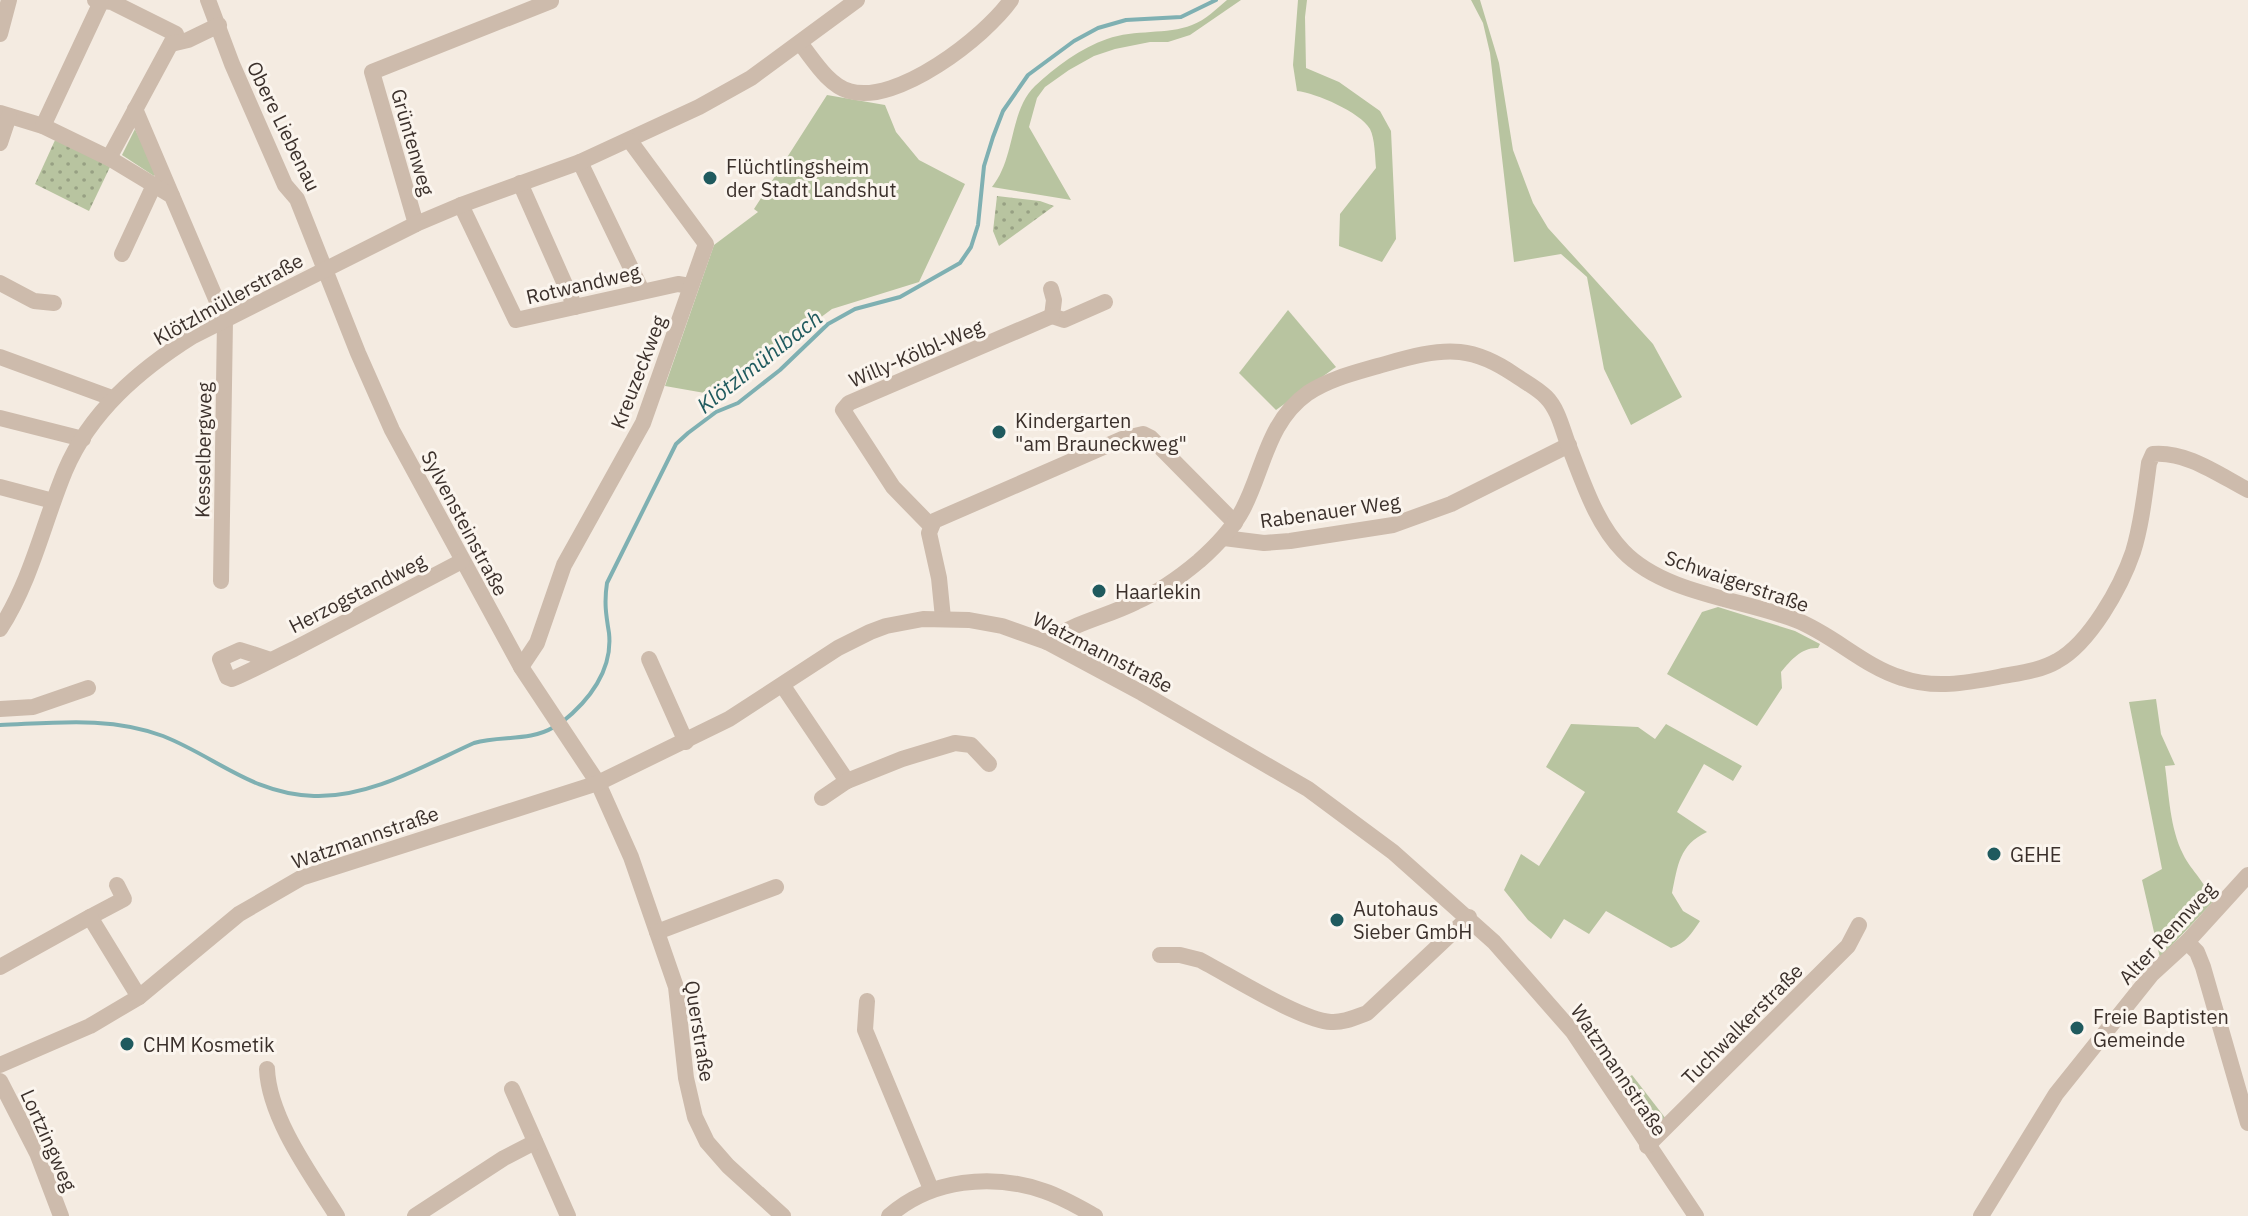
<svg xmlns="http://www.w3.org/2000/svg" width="2248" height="1216" font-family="'IBM Plex Sans',sans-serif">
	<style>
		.green { fill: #b8c4a0 }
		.park { fill: url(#park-dots) }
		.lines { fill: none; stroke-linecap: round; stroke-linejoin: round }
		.stream { stroke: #7fb0b2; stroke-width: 4 }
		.minor { stroke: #cdbbac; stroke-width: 16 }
		.poi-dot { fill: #1f5a5e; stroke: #fbf5ee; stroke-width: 3 }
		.labels { text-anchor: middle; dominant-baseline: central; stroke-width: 6; stroke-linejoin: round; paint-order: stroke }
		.street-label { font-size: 20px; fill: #3b302b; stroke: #fbf5ee }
		.poi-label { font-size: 20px; fill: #3b302b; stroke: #fbf5ee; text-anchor: start }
		.water-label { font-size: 22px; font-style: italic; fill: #1f5a5e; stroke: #fbf5ee }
	</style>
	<defs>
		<pattern id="park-dots" width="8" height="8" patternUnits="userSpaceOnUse" patternTransform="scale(2)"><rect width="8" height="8" fill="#b8c4a0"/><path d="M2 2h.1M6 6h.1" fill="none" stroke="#97a083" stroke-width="1.8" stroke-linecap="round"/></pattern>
	</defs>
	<rect width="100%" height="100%" fill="#f4ebe1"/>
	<g class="green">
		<path d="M1227 0H1241L1190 35 1168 42H1150L1115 49 1094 56 1069 70 1045 87 1037 98 1029 127 1071 200 992 187C1016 157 1009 111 1035 86 1055 67 1081 48 1107 39 1135 29 1167 35 1192 25 1206 20 1216 9 1227 0Z"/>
		<path d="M1298 0H1307L1305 17 1306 68 1339 82 1380 111 1391 131 1396 239 1382 262 1339 246 1340 214 1376 168C1375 157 1375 139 1370 129 1360 112 1316 93 1297 91L1293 65Z"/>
		<polygon points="1471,0 1480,0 1499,63 1513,150 1533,203 1548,228 1653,344 1682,397 1631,425 1604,369 1587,277 1561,254 1514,262 1490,53 1483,23"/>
		<polygon points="827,95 885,105 896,132 919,160 965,184 919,282 832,309 716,395 665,386 714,245 758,212 754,209"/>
		<polygon points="135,129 156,174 154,176 122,155"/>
		<polygon points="1288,310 1336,367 1276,410 1239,373"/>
		<path d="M1718 607 1795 631 1820 644 1818 648C1802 647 1791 660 1781 672L1782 688 1757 726 1667 674 1702 612Z"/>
		<path d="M2156 699 2161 734 2175 765 2165 766C2169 795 2170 828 2183 854 2191 871 2208 884 2212 903L2160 958 2142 880 2162 869 2129 702Z"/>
		<path d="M1571 724 1638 727 1655 739 1666 724 1742 766 1733 781 1704 764 1677 812 1707 832C1679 845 1678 865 1672 893L1683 911 1700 921C1691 934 1686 943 1671 948L1606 911 1589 934 1564 919 1551 939 1528 920 1504 890 1521 854 1539 866 1585 792 1546 767Z"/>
		<polygon points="1632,1075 1666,1119 1659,1123 1651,1122 1623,1082"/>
	</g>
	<g class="park">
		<polygon points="56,138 110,167 89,211 35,184"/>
		<polygon points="997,196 1040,201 1054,206 999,246 993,231"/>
	</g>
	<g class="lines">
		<g class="stream">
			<path d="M561 723C589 701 613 670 609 633 606 615 604 602 607 583L676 444 688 433 716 412 738 403 780 370 828 324 855 309 900 297 960 263 971 247 978 225 984 166 993 137 1003 111 1028 75 1074 41 1098 28 1126 20 1181 17 1216 0"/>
			<path d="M0 725C54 723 110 716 163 736 216 757 252 794 314 796 370 798 425 765 474 743 501 735 529 742 554 727"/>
		</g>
		<g class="minor">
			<polyline points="95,0 112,2 176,34 109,158"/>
			<polyline points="208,0 232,64 285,185 297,199 358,353 392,430 521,667 598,783 631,857 676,987 686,1078 695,1117 707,1142 728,1166 783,1216"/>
			<polyline points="0,34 9,0"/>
			<path d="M800 43C813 59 828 85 849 91 896 106 985 37 1011 0"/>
			<polyline points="171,44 188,40 219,25"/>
			<polyline points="135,109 172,196"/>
			<polyline points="0,113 43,126 109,158 172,196 225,320 221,581"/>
			<polyline points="43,126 101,2"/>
			<polyline points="0,143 9,116"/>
			<polyline points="580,162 642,291"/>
			<polyline points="520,183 575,307"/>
			<polyline points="461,205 516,320 678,284 690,286"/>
			<polyline points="416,224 372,72 551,1"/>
			<polyline points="122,254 154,185"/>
			<polyline points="0,283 34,301 54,303"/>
			<polyline points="1051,289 1054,300 1052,316 1064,320 1105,302"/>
			<polyline points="0,357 112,398"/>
			<polyline points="0,418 83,439"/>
			<polyline points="0,487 53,501"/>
			<polyline points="930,525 893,487 843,410 849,403 1052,316"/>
			<polyline points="1224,538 1264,543 1290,541 1393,525 1451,504 1569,445"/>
			<polyline points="943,618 939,578 929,533 934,521 1122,439 1143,434 1151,438 1235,523"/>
			<path d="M0 629C32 579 43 524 65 471 90 412 139 370 193 336L416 224 461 205 580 162 699 107 751 78 857 0"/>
			<path d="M1047 642C1075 622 1106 617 1136 602 1159 592 1180 577 1199 561 1216 546 1232 530 1243 509 1264 469 1267 422 1308 393 1329 379 1354 373 1378 366 1403 359 1434 349 1460 352 1479 354 1499 364 1515 375 1525 382 1537 388 1546 397 1558 409 1562 428 1568 444 1583 481 1595 522 1623 551 1664 594 1742 599 1796 620 1834 635 1863 666 1902 678 1934 689 1966 683 1998 677 2018 673 2040 671 2057 661 2090 643 2121 587 2133 552 2142 523 2145 492 2149 463L2153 454C2187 451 2219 475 2248 490"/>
			<polyline points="649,659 686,742"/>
			<path d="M271 660 240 650 220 659 227 677 232 679C253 670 273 659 294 649L462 561"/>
			<polyline points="521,667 537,643 564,565 643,423 706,244 630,141"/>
			<polyline points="783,686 847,781"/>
			<polyline points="0,709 33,707 88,688"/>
			<polyline points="822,798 847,781 902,759 955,743 971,745 989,764"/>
			<polyline points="90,917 124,899 117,885"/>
			<polyline points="657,932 776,887"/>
			<polyline points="2187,942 2197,952 2203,967 2248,1123"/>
			<path d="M1160 955H1180L1200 960C1229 975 1302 1021 1331 1022 1344 1023 1356 1017 1367 1013L1469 917"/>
			<polyline points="0,967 90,917 139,997"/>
			<polyline points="867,1001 865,1030 931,1189"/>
			<polyline points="0,1065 90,1026 139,997 239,914 301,878 598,783 729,719 838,648 870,632 886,626 923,619 969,620 1002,626 1047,642 1142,693 1308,789 1393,852 1494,942 1573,1032 1696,1216"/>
			<path d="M267 1069C269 1118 311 1175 337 1216"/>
			<polyline points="0,1081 37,1153 61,1216"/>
			<polyline points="512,1089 568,1216"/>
			<polyline points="1647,1146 1848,946 1859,925"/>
			<polyline points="415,1216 504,1158 535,1142"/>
			<path d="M889 1216C931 1179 992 1173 1044 1191 1062 1197 1079 1207 1095 1216"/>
			<polyline points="1981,1216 2056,1094 2152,974 2187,942 2248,875"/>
		</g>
	</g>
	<g class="poi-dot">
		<circle cx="710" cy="178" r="8"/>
		<circle cx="999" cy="432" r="8"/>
		<circle cx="1099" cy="591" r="8"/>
		<circle cx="1994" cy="854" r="8"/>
		<circle cx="1337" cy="920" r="8"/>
		<circle cx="2077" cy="1028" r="8"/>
		<circle cx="127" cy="1044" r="8"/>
	</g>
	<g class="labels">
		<g class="street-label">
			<text transform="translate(284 126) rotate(64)">Obere Liebenau</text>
			<text transform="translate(413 142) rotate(74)">Grüntenweg</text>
			<text transform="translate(583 284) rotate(-13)">Rotwandweg</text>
			<text transform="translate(228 299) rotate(-29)">Klötzlmüllerstraße</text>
			<text transform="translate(916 353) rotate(-23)">Willy-Kölbl-Weg</text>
			<text transform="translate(638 372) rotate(-69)">Kreuzeckweg</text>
			<text transform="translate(203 450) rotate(-89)">Kesselbergweg</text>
			<text transform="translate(1330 511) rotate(-8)">Rabenauer Weg</text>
			<text transform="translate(465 523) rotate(62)">Sylvensteinstraße</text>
			<text transform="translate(1737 581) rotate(19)">Schwaigerstraße</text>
			<text transform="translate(357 593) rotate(-27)">Herzogstandweg</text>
			<text transform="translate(1103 652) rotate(27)">Watzmannstraße</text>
			<text transform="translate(365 837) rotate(-19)">Watzmannstraße</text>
			<text transform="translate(2167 933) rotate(-47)">Alter Rennweg</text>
			<text transform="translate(1742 1024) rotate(-45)">Tuchwalkerstraße</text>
			<text transform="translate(700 1031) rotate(81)">Querstraße</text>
			<text transform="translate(1619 1070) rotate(56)">Watzmannstraße</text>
			<text transform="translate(49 1140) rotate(66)">Lortzingweg</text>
		</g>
		<g class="poi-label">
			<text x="726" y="166">Flüchtlingsheim<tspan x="726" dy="23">der Stadt Landshut</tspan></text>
			<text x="1015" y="420">Kindergarten<tspan x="1015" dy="23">"am Brauneckweg"</tspan></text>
			<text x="1115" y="591">Haarlekin</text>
			<text x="2010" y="854">GEHE</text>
			<text x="1353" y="908">Autohaus<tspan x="1353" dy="23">Sieber GmbH</tspan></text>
			<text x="2093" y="1016">Freie Baptisten<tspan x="2093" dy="23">Gemeinde</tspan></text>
			<text x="143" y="1044">CHM Kosmetik</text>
		</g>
		<g class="water-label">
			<text transform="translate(759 361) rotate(-38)">Klötzlmühlbach</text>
		</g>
	</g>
</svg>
